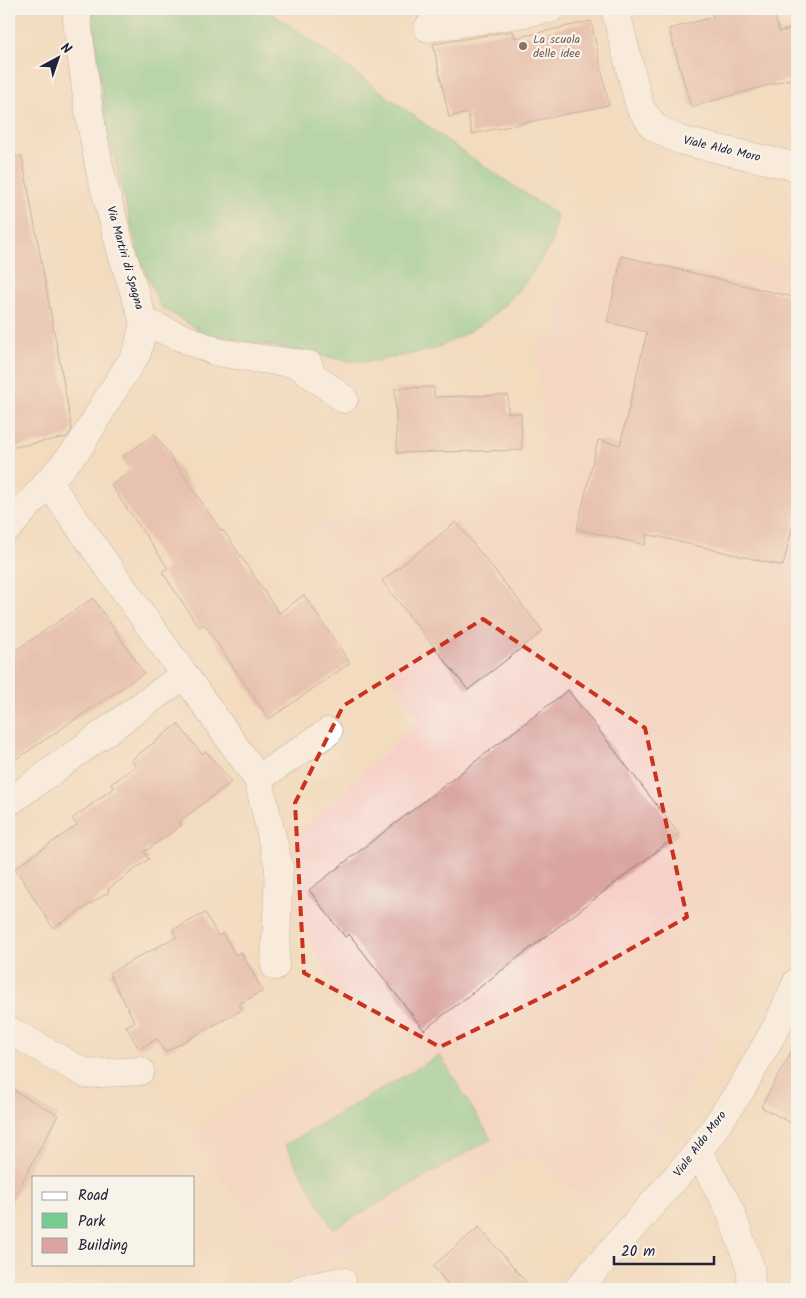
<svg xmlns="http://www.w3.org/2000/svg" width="806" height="1298" font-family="Kalam,sans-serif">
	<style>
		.built { fill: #f7d1c9 }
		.green { fill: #76cd92; stroke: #4c7866 }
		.building { fill: #daa4a0 }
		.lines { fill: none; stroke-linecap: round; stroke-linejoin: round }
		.minor-casing { stroke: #8a7e7c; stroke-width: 29 }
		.minor { stroke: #fff; stroke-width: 28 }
		.marked { fill: none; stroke: #c8321e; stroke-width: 4; stroke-dasharray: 10 6; stroke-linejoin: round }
		.education-dot { fill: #8d6e63; stroke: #f7f3e8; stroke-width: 2 }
		.labels { text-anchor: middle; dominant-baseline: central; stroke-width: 4.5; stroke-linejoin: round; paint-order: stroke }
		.education-label { font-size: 12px; fill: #785e54; stroke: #f7f3e8; text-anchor: start }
		.street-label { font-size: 12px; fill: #22223b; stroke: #f7f3e8 }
	</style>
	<rect width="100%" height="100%" fill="#f7f3e8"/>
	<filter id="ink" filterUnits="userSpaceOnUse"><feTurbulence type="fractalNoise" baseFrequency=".02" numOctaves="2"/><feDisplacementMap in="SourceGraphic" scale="10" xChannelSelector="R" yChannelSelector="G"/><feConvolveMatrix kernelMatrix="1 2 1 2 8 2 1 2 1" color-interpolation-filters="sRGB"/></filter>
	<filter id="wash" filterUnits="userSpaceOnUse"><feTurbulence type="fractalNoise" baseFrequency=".0096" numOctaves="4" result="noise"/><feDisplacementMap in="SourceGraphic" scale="20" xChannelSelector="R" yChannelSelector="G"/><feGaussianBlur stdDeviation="1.12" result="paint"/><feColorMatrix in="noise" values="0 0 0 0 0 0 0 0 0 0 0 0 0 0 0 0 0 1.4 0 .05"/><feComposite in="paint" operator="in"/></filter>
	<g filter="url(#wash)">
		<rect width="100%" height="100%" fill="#f3dbbe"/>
		<polygon class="built" points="594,226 797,266 797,897 608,1228 536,1153 302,1277 189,1137 353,1025 268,861 419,721 301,526 546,480 537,339 562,335 557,306 573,253"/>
		<g class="green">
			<polygon points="92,9 265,9 304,35 463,152 557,215 552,242 532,274 508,302 485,322 459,337 434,349 378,361 348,361 204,333 161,307 139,257 105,121"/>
			<polygon points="440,1055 491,1139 333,1229 285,1145"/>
		</g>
		<g id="blocks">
			<g class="building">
				<polygon points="711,9 773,9 779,32 797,27 797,77 691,107 669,29 713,17"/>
				<polygon points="591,21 609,105 472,134 468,113 449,117 433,44 513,31 515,38"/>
				<polygon points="22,156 72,429 67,437 9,448 9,157"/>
				<polygon points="622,256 797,298 797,508 783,566 647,534 645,545 577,529 598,440 620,445 647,332 607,322"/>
				<polygon points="434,387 434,397 508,395 508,413 521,413 522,450 397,453 395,388"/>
				<polygon points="155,434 222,532 223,530 279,613 304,595 350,663 269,719 204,624 199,627 162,572 168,568 111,485 132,470 122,457"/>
				<polygon points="456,522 543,631 468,690 382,581"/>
				<polygon points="93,598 144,673 9,764 9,655"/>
				<polygon points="568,690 679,834 424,1030 349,934 345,937 309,890"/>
				<polygon points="178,724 202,754 206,751 231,782 179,822 182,825 144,852 149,859 108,889 109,892 53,928 15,868 77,825 72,819 114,788 111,784 136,766 131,760"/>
				<polygon points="205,913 218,936 223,933 235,955 241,952 263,991 239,1004 242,1010 165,1052 157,1039 139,1049 126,1026 135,1022 109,973 176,937 173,930"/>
				<polygon points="797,1041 797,1126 761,1107"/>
				<polygon points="9,1088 58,1115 9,1207"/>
				<polygon points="479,1227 532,1289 452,1289 433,1266"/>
			</g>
		</g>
	</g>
	<g filter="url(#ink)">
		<use href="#blocks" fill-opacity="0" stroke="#8a7e7c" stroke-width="1"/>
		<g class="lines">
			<g class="minor-casing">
				<g id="minor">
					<polyline points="615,9 640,107 654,127 679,140 797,167"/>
					<polyline points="428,28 550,9"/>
					<polyline points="144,322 217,352 254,358 309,365"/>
					<polyline points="296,363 344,399"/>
					<polyline points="48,482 258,779 328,732"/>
					<polyline points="9,527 80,446 110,395 137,353 144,322 123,257 100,171 89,112 77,22 77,9"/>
					<polyline points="258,779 279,867 275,966"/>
					<polyline points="9,802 184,675"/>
					<polyline points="9,1030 86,1074 140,1071"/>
					<polyline points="698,1152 730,1210 750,1267 752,1289"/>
					<polyline points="302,1289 342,1281"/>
					<polyline points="578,1289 698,1152 742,1088 779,1022 797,982"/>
				</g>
			</g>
			<use href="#minor" class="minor"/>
		</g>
	</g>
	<path d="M0 0H806V1298H0ZM483 619 645 728 687 917 565 986 440 1047 304 973 295 803 343 706Z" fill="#f3dbbe" fill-opacity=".55" fill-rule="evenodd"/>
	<path class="marked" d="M483 619 645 728 687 917 565 986 440 1047 304 973 295 803 343 706Z"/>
	<circle class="education-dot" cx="523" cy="46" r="5"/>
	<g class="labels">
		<g class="education-label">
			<text x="533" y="39">La scuola<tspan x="533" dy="14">delle idee</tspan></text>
		</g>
		<g class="street-label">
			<text transform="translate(722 149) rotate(13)">Viale Aldo Moro</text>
			<text transform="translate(125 258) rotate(74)">Via Martiri di Spagna</text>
			<text transform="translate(700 1144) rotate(-53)">Viale Aldo Moro</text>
		</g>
	</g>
	<rect width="806" height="1298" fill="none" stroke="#f7f3e8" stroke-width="30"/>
	<rect x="32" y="1176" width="162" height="90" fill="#f7f3e8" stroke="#a29fa3"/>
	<rect x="42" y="1192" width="25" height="8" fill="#ffffff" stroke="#a29fa3"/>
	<text x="78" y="1200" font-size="15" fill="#22223b">Road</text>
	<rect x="42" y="1213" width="25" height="15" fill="#76cd92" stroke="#a29fa3"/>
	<text x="78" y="1226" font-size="15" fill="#22223b">Park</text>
	<rect x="42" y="1238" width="25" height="15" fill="#daa4a0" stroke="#a29fa3"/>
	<text x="78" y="1250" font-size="15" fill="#22223b">Building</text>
	<g transform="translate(58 58) rotate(40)" stroke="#f7f3e8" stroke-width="4" paint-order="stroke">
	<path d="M0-4L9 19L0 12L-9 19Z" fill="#22223b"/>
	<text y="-8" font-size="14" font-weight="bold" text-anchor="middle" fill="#22223b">N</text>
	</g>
	<path d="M614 1256v8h100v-8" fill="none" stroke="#22223b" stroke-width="2.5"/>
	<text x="621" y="1256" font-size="15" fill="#22223b" stroke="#f7f3e8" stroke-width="4" paint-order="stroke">20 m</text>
</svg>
